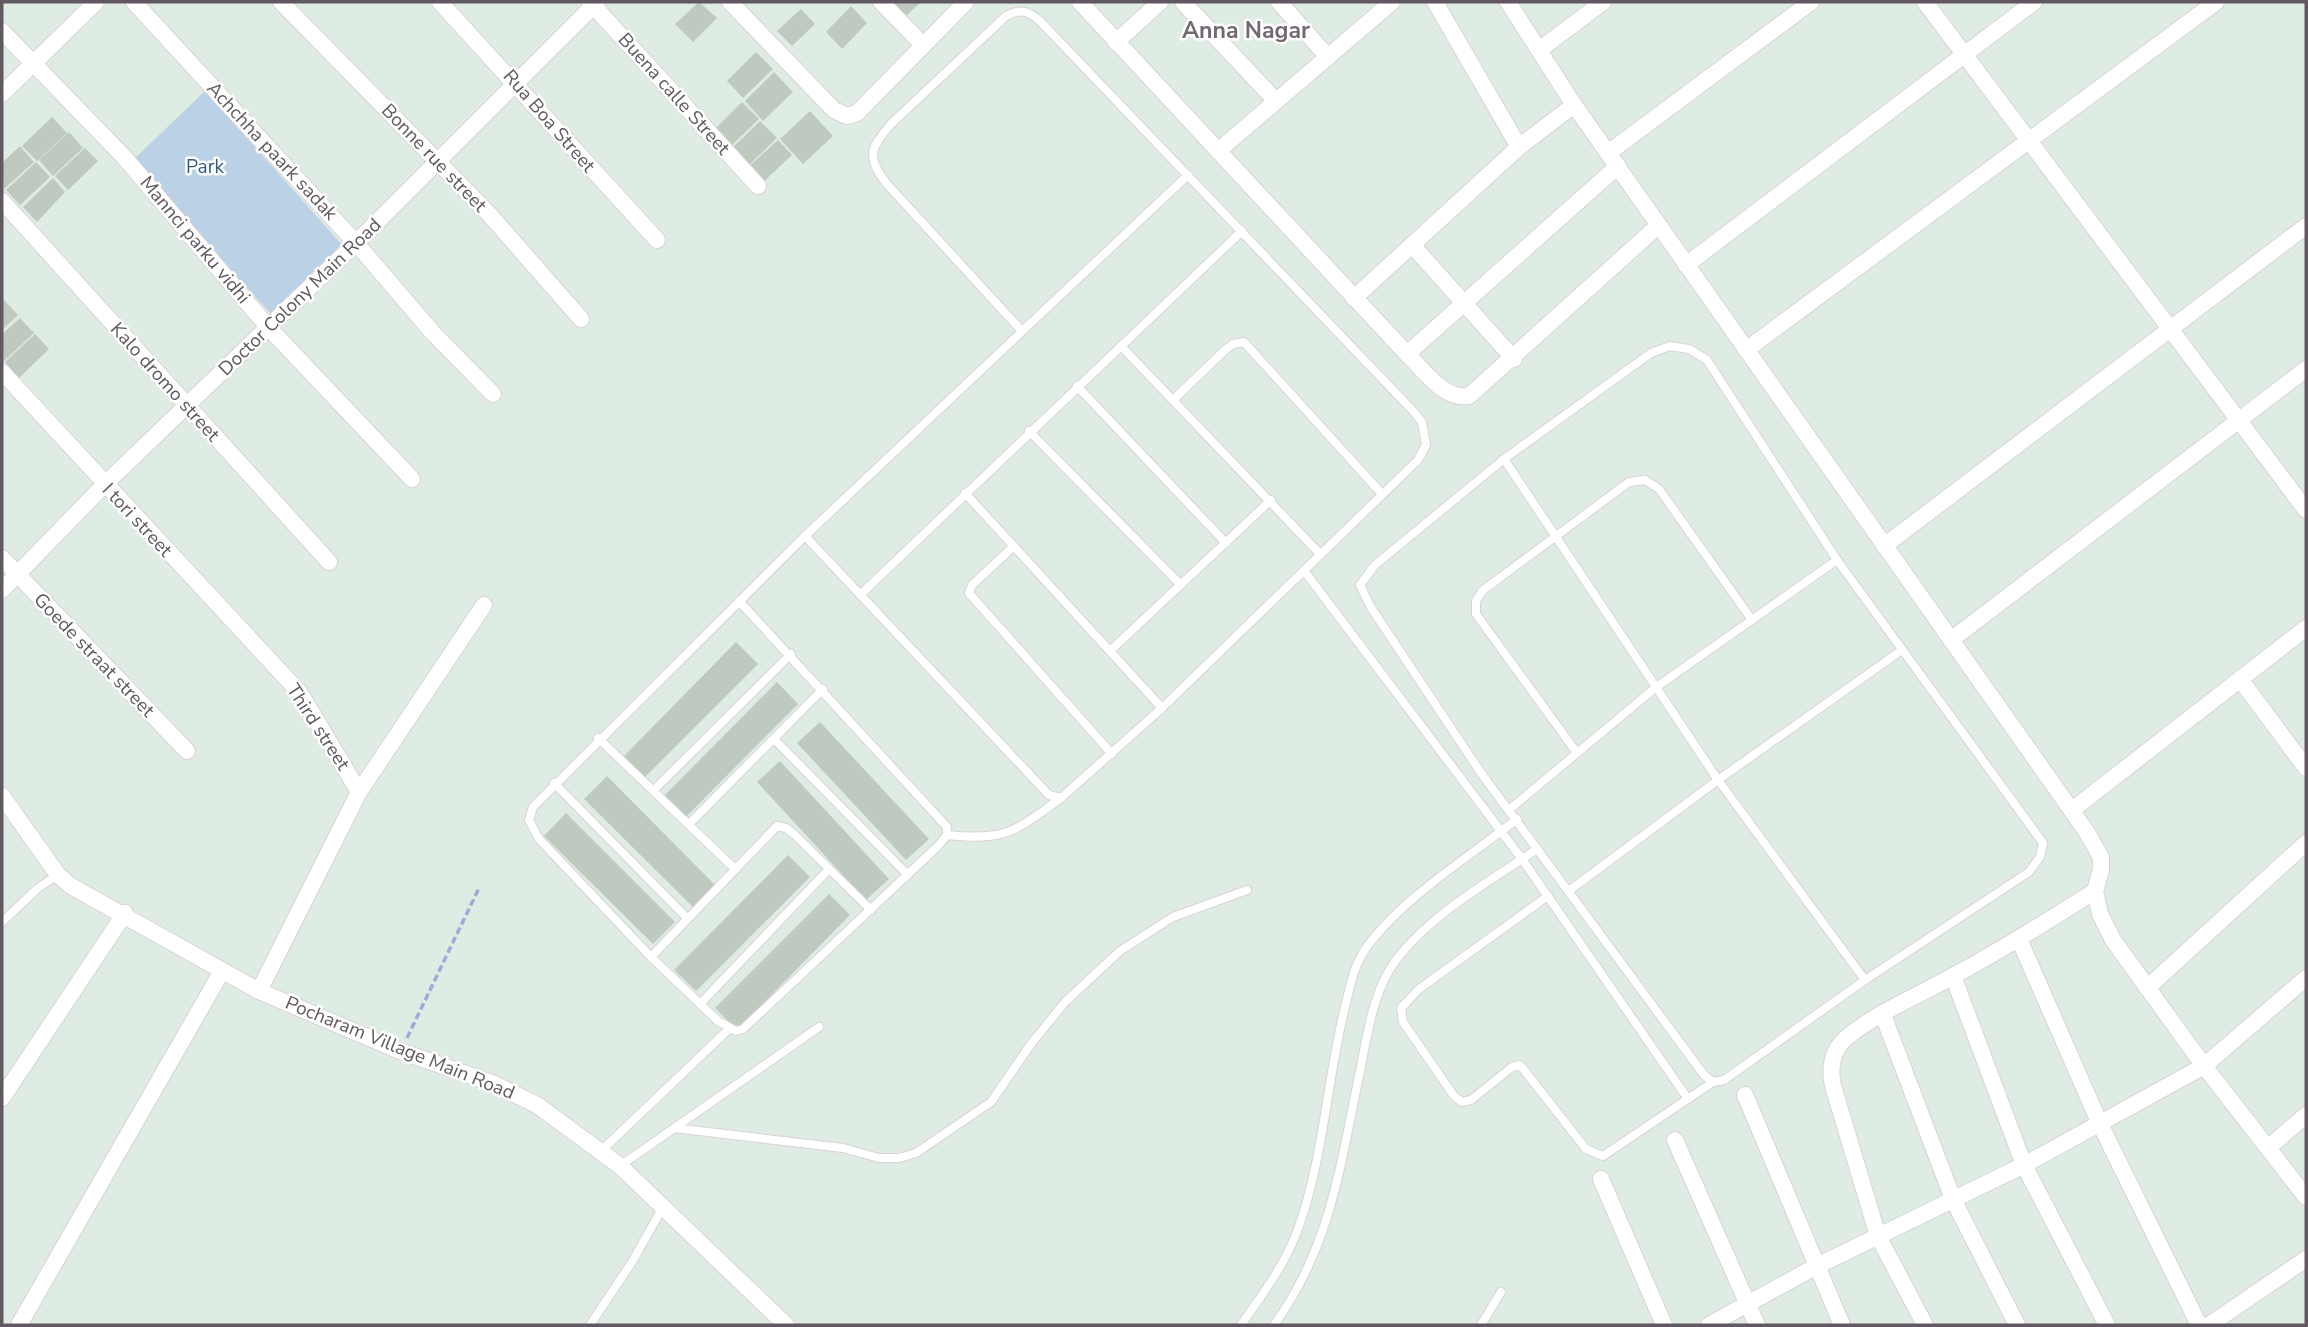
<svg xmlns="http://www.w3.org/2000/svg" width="2308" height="1327" font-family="'Nunito Sans',sans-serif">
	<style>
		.green { fill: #bad1e6 }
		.building { fill: #becac0 }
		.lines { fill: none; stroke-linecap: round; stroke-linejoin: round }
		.lane-casing { stroke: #dad2d9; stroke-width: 10 }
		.street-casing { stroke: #dad2d9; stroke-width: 18 }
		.path { stroke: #9dacd8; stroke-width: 3.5; stroke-dasharray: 7 3.5; stroke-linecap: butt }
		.lane { stroke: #fff; stroke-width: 8 }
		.street { stroke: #fff; stroke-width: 16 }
		.labels { text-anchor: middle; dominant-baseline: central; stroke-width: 5; stroke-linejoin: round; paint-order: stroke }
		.street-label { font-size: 19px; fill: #615861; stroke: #fff }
		.park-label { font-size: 19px; fill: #315a87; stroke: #fff }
		.quarter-label { font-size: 23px; font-weight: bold; fill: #736973; stroke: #fff }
	</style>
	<rect width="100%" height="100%" fill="#dfece3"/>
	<polygon class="green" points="205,91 343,246 271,314 132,161"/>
	<g class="building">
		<polygon points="699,2 717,18 693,42 675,24"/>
		<polygon points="890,2 921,2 905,17"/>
		<polygon points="851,6 867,23 842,49 826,32"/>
		<polygon points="801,9 815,24 792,46 777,31"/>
		<polygon points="756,52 773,69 743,98 727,81"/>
		<polygon points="774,72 793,92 763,121 745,101"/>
		<polygon points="742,102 759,119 729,148 713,131"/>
		<polygon points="810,111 833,136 803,164 780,139"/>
		<polygon points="52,117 67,133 37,161 22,146"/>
		<polygon points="760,121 777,138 747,167 730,150"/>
		<polygon points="69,132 83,148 53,176 39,160"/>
		<polygon points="778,140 792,155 762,183 747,168"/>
		<polygon points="20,146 34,162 4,189 2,163"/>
		<polygon points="85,148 98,161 68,190 55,176"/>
		<polygon points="36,162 50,177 20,205 6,190"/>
		<polygon points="53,178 65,192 37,222 23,207"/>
		<polygon points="4,300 18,315 2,330 2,302"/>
		<polygon points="20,318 34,333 4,361 2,334"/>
		<polygon points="35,334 49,349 19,378 5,362"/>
		<polygon points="736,642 758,664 644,778 623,757"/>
		<polygon points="777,682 798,704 685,818 663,797"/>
		<polygon points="820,722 929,839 906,860 797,743"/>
		<polygon points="780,761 889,879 866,900 757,782"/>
		<polygon points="607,776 715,885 693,907 584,799"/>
		<polygon points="566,813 675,922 653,944 544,836"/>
		<polygon points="788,855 810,877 696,991 674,970"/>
		<polygon points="829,894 850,915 737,1030 715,1008"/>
	</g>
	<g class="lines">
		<g class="lane-casing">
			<g id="lane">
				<polyline points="1121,346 1320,554"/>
				<polygon points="1670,346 1689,349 1707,360 1837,560 2043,843 2040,857 2029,872 1865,980 1724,1080 1713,1082 1704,1075 1481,773 1370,606 1360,585 1375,565 1504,459 1651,353"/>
				<polyline points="1077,386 1226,543"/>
				<polyline points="1173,400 1225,350 1233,344 1244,342 1382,494"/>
				<polyline points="1029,431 1181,585"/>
				<polyline points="1504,459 1718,780 1865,980"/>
				<polyline points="965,493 1162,708"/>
				<path d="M805 536 1049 795 1061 798 1162 708 1418 460 1426 445 1422 422 1414 412 1039 20C1027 10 1019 9 1006 16L891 124C870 149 866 156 886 183L1021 330"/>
				<polyline points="1014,546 972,585 969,593 1112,754"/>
				<polyline points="1305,572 1522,859 1688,1099"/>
				<polyline points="860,595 1242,231"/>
				<polyline points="739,601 947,827 947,835 938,846 743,1029 736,1031 718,1021 651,957 539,839 529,820 533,807 805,536 1188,175"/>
				<polyline points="1111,650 1271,500"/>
				<polyline points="598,738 734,868"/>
				<polyline points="774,739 908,875"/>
				<polyline points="1577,753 1476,614 1476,601 1482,591 1629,482 1645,480 1659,489 1752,620"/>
				<polyline points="554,783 687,918"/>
				<polyline points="654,790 791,654"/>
				<polyline points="1510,809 1655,688 1837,560"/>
				<polyline points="689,824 823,689"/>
				<path d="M947 835C1006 841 1014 832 1061 798"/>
				<polyline points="1570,890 1718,780 1902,650"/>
				<polyline points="1548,896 1419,989 1401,1008 1403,1022 1454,1096 1462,1102 1471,1100 1512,1067 1520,1065 1586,1149 1603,1156 1713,1082"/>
				<polyline points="2,922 38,888 58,875"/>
				<polyline points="651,957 777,826 786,828 795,835 871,910"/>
				<polyline points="700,1004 829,869"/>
				<polyline points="674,1128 843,1148 879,1158 899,1158 916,1153 991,1102 1031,1044 1065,1002 1120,951 1173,917 1247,890"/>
				<polyline points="601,1151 729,1029"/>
				<polyline points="620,1166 819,1027"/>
				<polyline points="590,1325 632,1262 663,1207"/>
				<path d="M1241 1325C1262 1295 1285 1265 1298 1229 1323 1160 1327 1082 1344 1011 1349 991 1353 968 1364 951 1400 899 1468 858 1517 819"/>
				<path d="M1274 1325C1330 1248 1340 1167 1359 1076 1367 1038 1372 992 1396 960 1432 913 1489 882 1537 849"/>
				<polyline points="1481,1325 1501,1292"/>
			</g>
		</g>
		<g class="street-casing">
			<g id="street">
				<polyline points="134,2 356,243 433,333 493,394"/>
				<polyline points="281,2 489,214 581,319"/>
				<polyline points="440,2 657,240"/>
				<polyline points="590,2 758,186"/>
				<polyline points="730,2 834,110 847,116 857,113 966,2"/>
				<polyline points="881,2 922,44"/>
				<path d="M1080 2 1407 354C1424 370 1443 400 1469 396L1659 225"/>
				<polyline points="1183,2 1276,101"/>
				<polyline points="1279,2 1328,57"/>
				<polyline points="1435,2 1519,147"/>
				<polyline points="1508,2 1574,105 2086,831 2101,857 2101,870 2095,891 2100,914 2113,940 2204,1066 2306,1197"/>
				<polyline points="1925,2 2306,510"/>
				<polyline points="2,31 124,157 268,327 412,479"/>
				<polyline points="1116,42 1160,2"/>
				<polyline points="1539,50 1603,2"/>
				<polyline points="2,94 96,2"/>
				<polyline points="1218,151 1392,2"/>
				<polyline points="1608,153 1811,2"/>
				<polyline points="2,201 329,562"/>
				<polyline points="1412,245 1514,359"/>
				<polyline points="1686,265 2034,2"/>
				<polyline points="1354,298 1519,147 1574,105"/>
				<polyline points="1746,350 2216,2"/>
				<polyline points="1407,354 1618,166"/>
				<polyline points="2,372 300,693 359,792"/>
				<polyline points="1884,546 2306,226"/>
				<polyline points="2,558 187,751"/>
				<polyline points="2,590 104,485 356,243 597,2"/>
				<polyline points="1951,640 2306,369"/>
				<polyline points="2240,679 2306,768"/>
				<polyline points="2,796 58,875 71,886 259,991 400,1051 492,1083 537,1105 620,1166 786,1325"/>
				<polyline points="2072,810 2306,628"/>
				<polyline points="2019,939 2100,1124 2199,1325"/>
				<polyline points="1953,976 2024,1165 2107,1325"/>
				<polyline points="2147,988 2306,843"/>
				<polyline points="259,991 359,792 484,605"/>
				<polyline points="1883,1015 1953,1199 2017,1325"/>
				<polyline points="1745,1095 1842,1325"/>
				<polyline points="2,1098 125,913"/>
				<polyline points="1675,1140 1757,1325"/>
				<polyline points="2269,1147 2306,1115"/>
				<polyline points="1601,1179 1664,1325"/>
				<polyline points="19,1325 222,971"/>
				<polyline points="1709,1325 1815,1267 2024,1165 2204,1066 2306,978"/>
				<path d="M1925 1325 1878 1236 1833 1086C1829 1069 1832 1050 1846 1038 1877 1012 1918 996 1953 976 2002 950 2048 921 2095 891"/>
				<polyline points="2209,1325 2306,1259"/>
			</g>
		</g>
		<polyline class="path" points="407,1038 479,888"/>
		<use href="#lane" class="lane"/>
		<use href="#street" class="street"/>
	</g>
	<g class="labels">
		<g class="street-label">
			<text transform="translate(674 94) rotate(48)">Buena calle Street</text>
			<text transform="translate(549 121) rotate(49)">Rua Boa Street</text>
			<text transform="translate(272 151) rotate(47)">Achchha paark sadak</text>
			<text transform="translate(434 158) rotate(46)">Bonne rue street</text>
			<text transform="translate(195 240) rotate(50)">Mannci parku vidhi</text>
			<text transform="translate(300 297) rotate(-44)">Doctor Colony Main Road</text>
			<text transform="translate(165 382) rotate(48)">Kalo dromo street</text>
			<text transform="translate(137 520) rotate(47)">I tori street</text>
			<text transform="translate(94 655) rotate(46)">Goede straat street</text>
			<text transform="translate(318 727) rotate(57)">Third street</text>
			<text transform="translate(400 1048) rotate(22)">Pocharam Village Main Road</text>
		</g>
		<g class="park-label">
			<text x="205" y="167">Park</text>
		</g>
		<g class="quarter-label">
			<text x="1246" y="30">Anna Nagar</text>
		</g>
	</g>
	<rect width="2308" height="1327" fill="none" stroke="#615861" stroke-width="7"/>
</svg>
